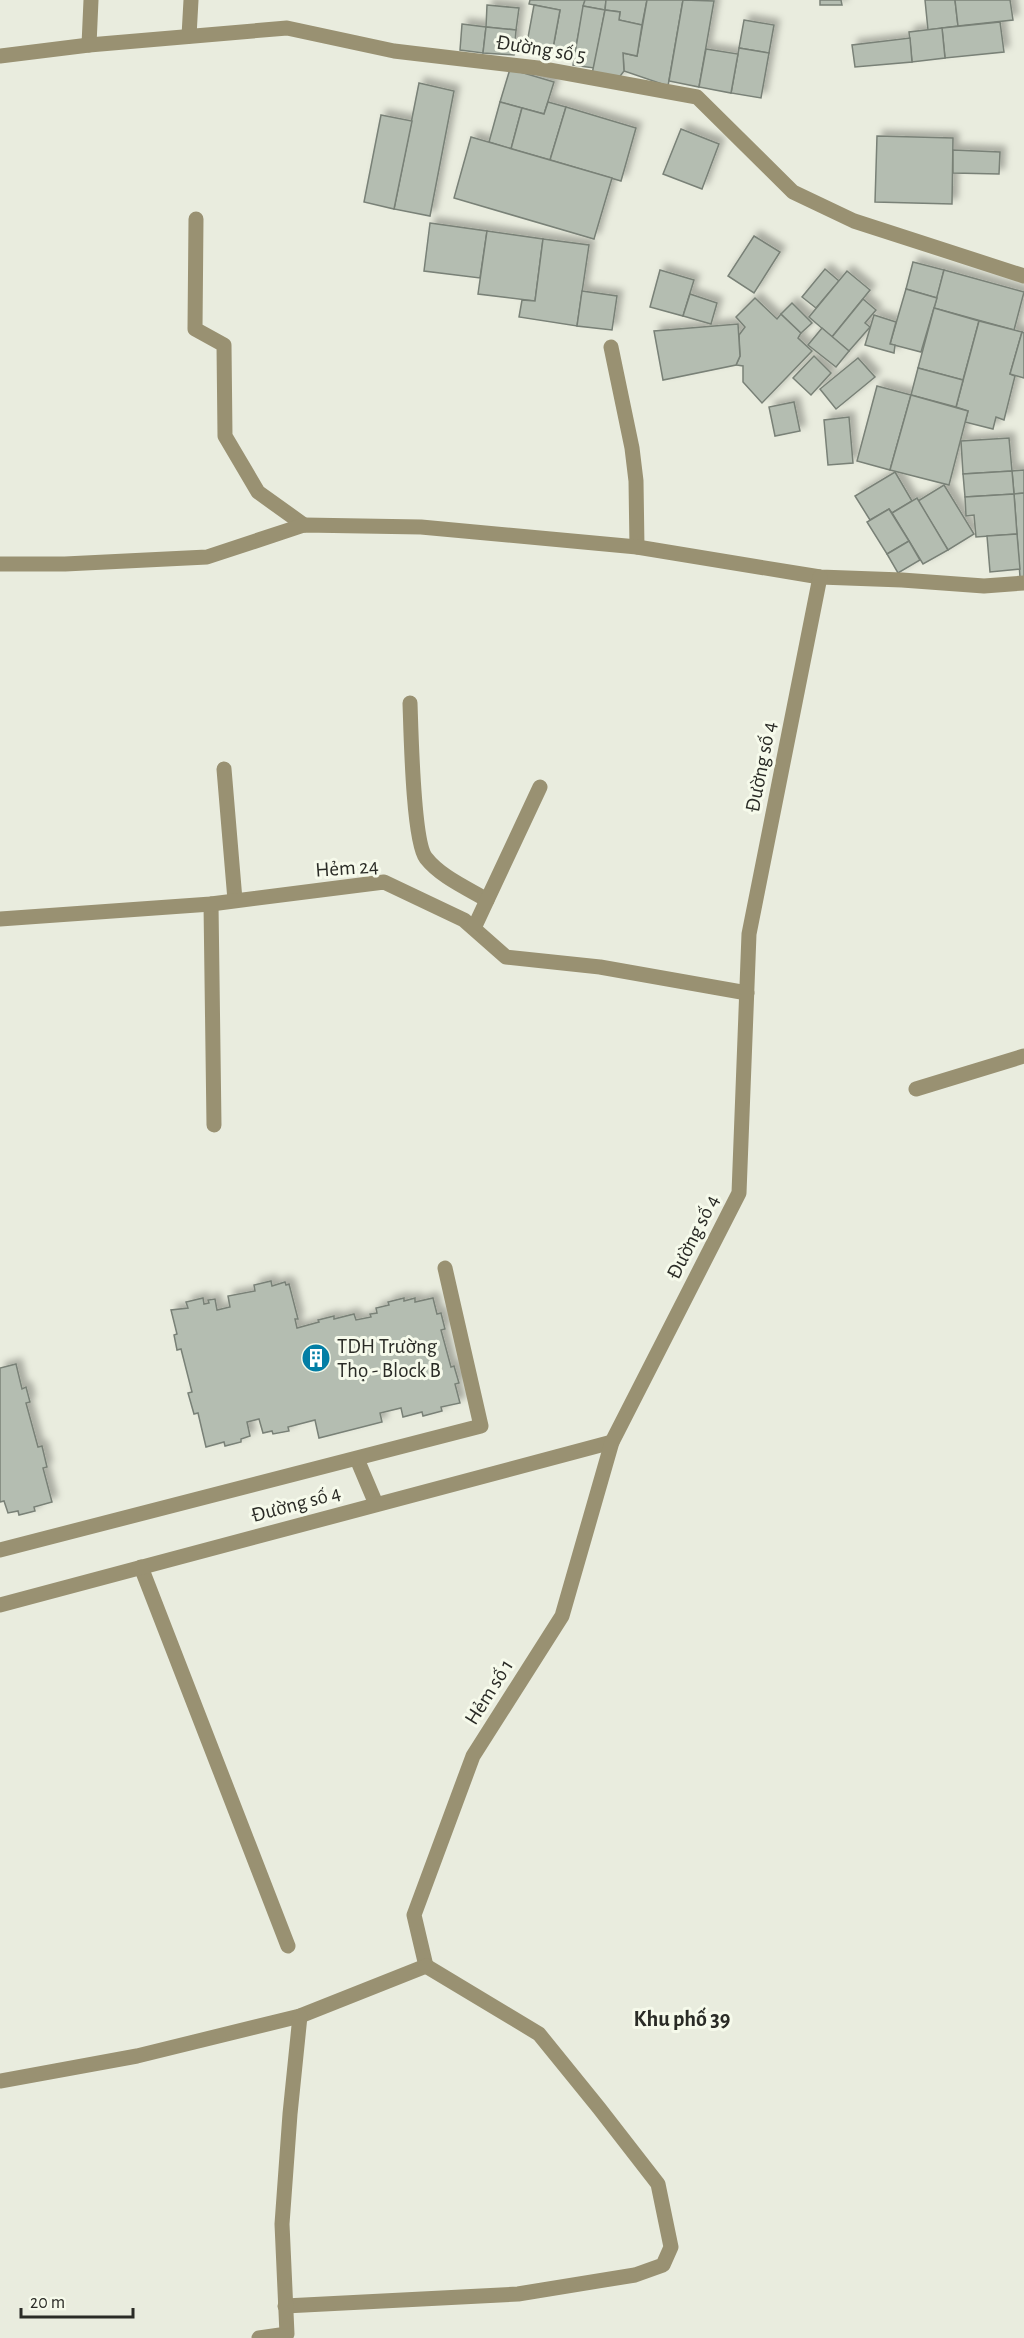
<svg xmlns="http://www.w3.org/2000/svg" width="1024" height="2338" font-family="'Alegreya Sans',sans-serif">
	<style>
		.building { fill: #b4bdb1; stroke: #798177; stroke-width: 1.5; filter: url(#shadow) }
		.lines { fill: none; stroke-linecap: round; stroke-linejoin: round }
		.minor { stroke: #999172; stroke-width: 15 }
		.labels { text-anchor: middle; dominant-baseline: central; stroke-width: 6; stroke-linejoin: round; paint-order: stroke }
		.street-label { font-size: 21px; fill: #2a2b26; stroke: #f6faeb }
		.poi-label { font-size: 21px; fill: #2a2b26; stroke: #f6faeb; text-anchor: start }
		.neighbourhood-label { font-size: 22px; font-weight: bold; fill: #2a2b26; stroke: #f6faeb }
	</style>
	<defs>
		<filter id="shadow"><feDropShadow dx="5.5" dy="-5.5" stdDeviation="3" flood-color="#0004"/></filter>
	</defs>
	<rect width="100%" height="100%" fill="#e9ecde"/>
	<g class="building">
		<polygon points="530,0 585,0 575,52 553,48 560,10 529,4"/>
		<polygon points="585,0 606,0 605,10 583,6"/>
		<polygon points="606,0 647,0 642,25 619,20 620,12 605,10"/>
		<polygon points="647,0 683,0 668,86 624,71 623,53 637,56"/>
		<polygon points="683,0 714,1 699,87 669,81"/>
		<polygon points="820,0 841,0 842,5 820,5"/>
		<polygon points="925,0 955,0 958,26 928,30"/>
		<polygon points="955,0 1010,0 1013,20 958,26"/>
		<polygon points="487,5 519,8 516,30 486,27"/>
		<polygon points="534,5 560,10 553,48 527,43"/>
		<polygon points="583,6 605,10 594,68 573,65"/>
		<polygon points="605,10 620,12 619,20 642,25 637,56 623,53 624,71 618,79 592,74"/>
		<polygon points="744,20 774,25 769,53 739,48"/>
		<polygon points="1000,22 1004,52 945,58 942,28"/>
		<polygon points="462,24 486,27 483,53 460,50"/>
		<polygon points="486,27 516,30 514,55 483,53"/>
		<polygon points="942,28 945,58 912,62 909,32"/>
		<polygon points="910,38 912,62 855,67 852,45"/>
		<polygon points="739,48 769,53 761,98 731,93"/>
		<polygon points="706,49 738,54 731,93 699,87"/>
		<polygon points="510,69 554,82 544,114 500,102"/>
		<polygon points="419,83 454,91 430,216 394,209"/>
		<polygon points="500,102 522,108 511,149 489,142"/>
		<polygon points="548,102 566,107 550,160 511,149 522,108 544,114"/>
		<polygon points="566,107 636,128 621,181 550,160"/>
		<polygon points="381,115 412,121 394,209 364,202"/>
		<polygon points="681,129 719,144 702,189 663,174"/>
		<polygon points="877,136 953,138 952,204 875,202"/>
		<polygon points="471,137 612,178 594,239 454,198"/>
		<polygon points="953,150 1000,152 999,174 953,173"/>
		<polygon points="430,223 487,231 480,278 424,271"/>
		<polygon points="487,231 543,239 535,301 478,294"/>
		<polygon points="754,236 780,252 754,293 728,276"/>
		<polygon points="543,239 589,245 577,326 519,317 522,300 535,301"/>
		<polygon points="913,262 944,270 937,298 906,289"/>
		<polygon points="825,269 839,281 816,308 802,297"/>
		<polygon points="660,270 694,280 683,316 650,307"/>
		<polygon points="944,270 1024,292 1014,330 934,308"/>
		<polygon points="847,271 870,290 832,337 809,317"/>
		<polygon points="906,289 937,298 921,352 890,344"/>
		<polygon points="582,291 617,296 612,330 577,326"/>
		<polygon points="690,294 717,303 711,324 683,316"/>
		<polygon points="755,298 777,319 781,314 801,333 798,338 812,351 762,403 743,382 743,366 736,365 740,356 739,335 745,327 736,317"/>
		<polygon points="863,299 876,310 865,323 870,327 849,351 832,337"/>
		<polygon points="792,303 812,323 801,333 781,314"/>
		<polygon points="934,308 979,321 963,380 918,368"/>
		<polygon points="874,315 896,322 890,344 895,345 894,353 865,345"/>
		<polygon points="979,321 1022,332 1010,374 1015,376 1004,420 996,417 993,429 965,422 968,411 956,407"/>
		<polygon points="738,324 740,356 736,365 663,380 654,331"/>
		<polygon points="822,328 849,351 836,367 808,345"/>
		<polygon points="1022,332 1024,333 1024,378 1010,374"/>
		<polygon points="814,356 831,373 811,395 793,378"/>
		<polygon points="858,358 875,377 836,409 820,389"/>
		<polygon points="918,368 963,380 956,407 911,395"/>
		<polygon points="877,386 911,395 890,470 857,461"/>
		<polygon points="911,395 968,411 949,485 890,470"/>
		<polygon points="794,402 800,431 775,436 769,407"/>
		<polygon points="849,417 853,463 828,465 824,420"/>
		<polygon points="1009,438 1012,471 963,474 961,441"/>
		<polygon points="1024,470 1024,493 1014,494 1012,471"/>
		<polygon points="1012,471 1014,494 965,497 963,474"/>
		<polygon points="895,472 912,501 892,513 889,509 870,520 855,496"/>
		<polygon points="944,485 974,534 948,550 918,501"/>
		<polygon points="1024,493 1024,577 1020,577 1014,494"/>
		<polygon points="1014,494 1017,534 976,537 974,515 966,516 965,497"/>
		<polygon points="917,498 948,550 923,564 892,513"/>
		<polygon points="889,509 909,541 887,554 867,522"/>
		<polygon points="1017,534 1020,569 990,572 987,536"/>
		<polygon points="909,541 920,560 898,573 887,554"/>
		<polygon points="271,1281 272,1286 285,1282 286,1285 289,1284 298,1319 295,1319 297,1328 319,1322 318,1320 334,1316 334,1319 354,1314 356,1320 371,1317 370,1314 377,1313 376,1308 389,1305 388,1302 404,1298 404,1301 415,1298 415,1302 433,1298 437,1314 441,1313 445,1329 441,1330 451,1367 454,1366 459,1383 455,1384 460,1403 441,1407 442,1411 423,1416 422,1412 403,1417 401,1408 380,1413 382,1422 319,1438 315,1420 288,1427 289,1431 273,1434 272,1431 263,1433 259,1419 247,1422 250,1436 241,1439 241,1442 225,1446 224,1442 206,1447 198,1413 194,1414 188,1393 192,1392 181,1349 177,1350 174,1335 177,1334 171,1310 188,1308 186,1302 203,1298 204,1304 209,1303 208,1300 215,1299 217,1310 230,1307 228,1296 255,1291 254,1285"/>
		<polygon points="16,1364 22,1389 26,1387 30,1402 26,1403 38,1447 42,1446 47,1467 43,1468 52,1502 34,1507 35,1511 19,1515 18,1511 8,1513 4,1501 0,1502 0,1368"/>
	</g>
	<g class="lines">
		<g class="minor">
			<polyline points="189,36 191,0"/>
			<polyline points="89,45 91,0"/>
			<polyline points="0,56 89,45 287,28 394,51 538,68 697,97 793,192 854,221 1024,276"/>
			<polyline points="196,219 195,329 224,345 225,436 258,492 304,525"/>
			<polyline points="611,347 632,448 636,481 637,547"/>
			<polyline points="0,564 65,564 207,557 304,525 421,527 637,547 820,577 902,580 984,586 1024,583"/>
			<path d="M410 703C411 730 413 842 426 858 441 877 467 888 487 900"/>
			<polyline points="224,769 235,900"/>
			<polyline points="211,904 214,1125"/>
			<polyline points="0,919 211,904 384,882 464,920 506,957 600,967 747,993"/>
			<polyline points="474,928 540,787"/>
			<polyline points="916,1089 1024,1056"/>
			<polyline points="357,1459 376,1504"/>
			<polyline points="0,1550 481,1426 445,1268"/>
			<polyline points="141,1567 288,1946"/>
			<polyline points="0,1605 612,1442"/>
			<polyline points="426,1966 414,1915 473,1756 562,1616 612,1442 739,1193 749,934 820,577"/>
			<polyline points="0,2081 137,2056 300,2016 426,1966"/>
			<polyline points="285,2306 518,2294 635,2275 663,2265 671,2247 658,2184 599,2108 539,2034 426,1966"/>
			<polyline points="259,2338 287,2334 282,2224 290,2114 300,2016"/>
		</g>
	</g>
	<defs>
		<g id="building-disc" transform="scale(1.5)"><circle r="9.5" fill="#037ea5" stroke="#f6faeb"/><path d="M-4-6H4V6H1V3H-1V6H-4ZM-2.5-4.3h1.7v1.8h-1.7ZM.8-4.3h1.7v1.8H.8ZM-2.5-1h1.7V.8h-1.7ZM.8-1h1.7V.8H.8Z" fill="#fff"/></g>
	</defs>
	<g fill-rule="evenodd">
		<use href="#building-disc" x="316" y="1358"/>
	</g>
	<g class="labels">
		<g class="street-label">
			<text transform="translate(541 49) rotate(9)">Đường số 5</text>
			<text transform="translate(761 767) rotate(-79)">Đường số 4</text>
			<text transform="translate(347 868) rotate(-4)">Hẻm 24</text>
			<text transform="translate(693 1237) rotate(-63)">Đường số 4</text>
			<text transform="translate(296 1504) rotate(-15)">Đường số 4</text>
			<text transform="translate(489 1692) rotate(-58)">Hẻm số 1</text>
		</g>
		<g class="poi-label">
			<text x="337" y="1346">TDH Trường<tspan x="337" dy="24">Thọ - Block B</tspan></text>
		</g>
		<g class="neighbourhood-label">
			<text x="682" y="2019">Khu phố 39</text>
		</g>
	</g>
	<path d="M21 2308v9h112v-9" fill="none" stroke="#2a2b26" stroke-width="3"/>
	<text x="30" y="2308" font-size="18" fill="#2a2b26" stroke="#f6faeb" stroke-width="4.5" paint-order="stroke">20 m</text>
</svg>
